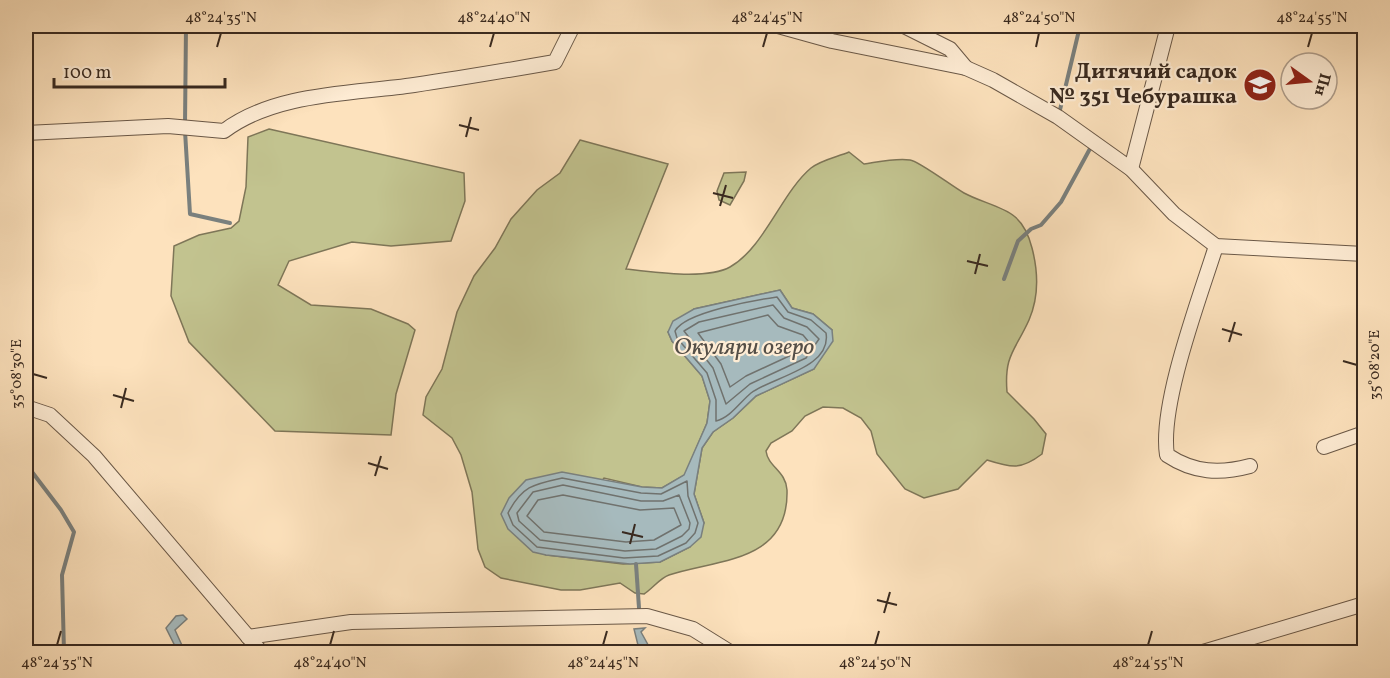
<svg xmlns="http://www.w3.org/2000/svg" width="1390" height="678" font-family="Vollkorn,serif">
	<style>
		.green { fill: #c2c38f; stroke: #7e7658; stroke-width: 1.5; fill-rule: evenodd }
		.water { fill: #a6babd; stroke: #7a807e; stroke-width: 1.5 }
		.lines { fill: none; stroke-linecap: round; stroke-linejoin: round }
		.shore { stroke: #70726e; stroke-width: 1.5 }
		.stream { stroke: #7a807e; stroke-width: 4 }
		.street-casing { stroke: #6a5847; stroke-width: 16 }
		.street { stroke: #feecd4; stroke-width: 14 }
		.ticks { fill: none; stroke: #392a20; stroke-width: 2 }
		.labels { text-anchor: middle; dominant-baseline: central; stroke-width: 4.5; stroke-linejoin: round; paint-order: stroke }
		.poi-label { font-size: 22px; font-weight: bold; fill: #392a20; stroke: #feecd4; text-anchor: end }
		.water-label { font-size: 24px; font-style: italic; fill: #544e47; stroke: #feecd4 }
		.neatline { fill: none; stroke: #392a20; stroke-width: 2 }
		.ticks-label { font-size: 15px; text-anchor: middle; fill: #392a20 }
	</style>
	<rect width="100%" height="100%" fill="#fde2bd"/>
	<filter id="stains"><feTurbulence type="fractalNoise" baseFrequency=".00333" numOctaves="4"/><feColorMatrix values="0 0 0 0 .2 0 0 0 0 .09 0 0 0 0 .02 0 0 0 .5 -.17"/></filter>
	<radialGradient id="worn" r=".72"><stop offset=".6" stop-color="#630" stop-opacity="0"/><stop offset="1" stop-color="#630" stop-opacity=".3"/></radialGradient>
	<g class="green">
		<polygon points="269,129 464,173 465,201 451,241 391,246 352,242 289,261 278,285 311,305 371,309 408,324 415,330 396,394 391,435 275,431 189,342 171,296 174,246 199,235 231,228 239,221 246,187 248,137"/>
		<path d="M580 140 668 164 626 269C652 272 707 280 730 267 764 248 782 192 811 168 821 160 837 157 849 152L864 164C878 162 895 158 910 160 919 161 953 187 964 193 978 201 1004 207 1014 216 1024 224 1029 236 1032 248 1038 271 1039 297 1029 320 1015 351 1004 355 1007 392L1034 419 1046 434 1042 454C1021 470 1012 468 987 460L958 489 924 498 905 489 877 454 871 431 861 418 843 408 823 407 805 416 792 431 771 443 766 451C768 467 786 471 787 490 789 562 720 559 669 575 660 578 652 589 644 594L635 593 620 583 580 590H561L501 578 485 567 478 549 472 492 461 455 452 438 423 415 426 397 442 369 457 312 474 276 495 248 511 219 537 190 560 173ZM780 290 792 308 813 314 832 330 814 369 756 396 733 418 713 432 702 448 694 494 704 523 690 547 660 562 623 564 546 555 604 478 642 487 662 488 685 475 707 423 710 401 702 376 672 341 668 332 694 309Z"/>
		<polygon points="746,172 744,181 730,205 719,200 717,191 724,173"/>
	</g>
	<g class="water">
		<polygon points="780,290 792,308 813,314 832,330 833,341 814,369 756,396 733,418 713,432 702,448 694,494 704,523 701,537 690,547 660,562 630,564 546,555 533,552 508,529 501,514 509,498 526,480 562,472 642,487 662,488 684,475 707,423 710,401 702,376 672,341 668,332 673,321 694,309"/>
		<polygon points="183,615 187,619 175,630 185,652 178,652 166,628 176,616"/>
		<polygon points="645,628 641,632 652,652 596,652 591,648 595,645 635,649 638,645 634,629"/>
	</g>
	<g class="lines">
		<g class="shore">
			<path d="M777 297 788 312 811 320 826 333C832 368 772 377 751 393 740 402 730 418 716 421V400L707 373 677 338 675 331C685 312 756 300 777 297Z"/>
			<polygon points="773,305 784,318 807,327 819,339 806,358 750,384 726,404 713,368 684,331 699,322"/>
			<polygon points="768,315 778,326 803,335 808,341 800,351 746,376 730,387 721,364 698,333"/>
			<path d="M562 478 641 493 661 494 687 481 688 496 698 523 695 533 686 543 658 556 624 558 537 547 513 525 508 513C522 486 534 484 562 478Z"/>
			<polygon points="563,485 641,501 663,501 679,495 690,523 689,529 682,536 656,549 625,551 540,540 519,521 517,513 533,492"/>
			<polygon points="563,495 640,510 674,508 681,525 654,540 626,542 544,532 527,516 538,500"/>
		</g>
		<g class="stream">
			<polyline points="1059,114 1080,26"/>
			<polyline points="185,124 186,26"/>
			<polyline points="185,131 190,214 230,223"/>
			<polyline points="1004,279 1018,241 1031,229 1041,225 1061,202 1092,145"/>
			<polyline points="26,464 61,510 74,532 62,575 64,652"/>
			<polyline points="636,564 639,608"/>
		</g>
		<g class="street-casing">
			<g id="street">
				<polyline points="778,26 832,41 966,68 993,80 1058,117 1131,169 1174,214 1216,246 1364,254"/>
				<polyline points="904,26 950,49 966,68"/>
				<path d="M26 133 168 126 224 131C276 92 353 94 414 85 462 78 509 70 555 62L573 26"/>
				<polyline points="1131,169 1168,26"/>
				<path d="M1216 246C1200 297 1159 405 1167 455 1194 473 1220 474 1250 466"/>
				<polyline points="26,407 50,415 94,456 261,652"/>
				<polyline points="1324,447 1364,433"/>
				<polyline points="248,637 351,622 647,616 693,629 730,652"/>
				<polyline points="1203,652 1364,604"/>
			</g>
		</g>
		<use href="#street" class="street"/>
	</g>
	<path class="ticks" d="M217 47 221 33M490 47 494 33M763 47 767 33M1036 47 1039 33M1308 47 1312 33M459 125 479 130M466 137 471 117M713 193 733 198M720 206 726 185M967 261 988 266M975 274 980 254M1222 329 1242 335M1229 342 1235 322M1343 361 1357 365M33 374 47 378M113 395 134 401M121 408 126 388M368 463 388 469M375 476 381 456M622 532 643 537M630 544 635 524M877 600 897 605M884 613 890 592M57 645 61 631M330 645 334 631M603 645 607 631M875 645 879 631M1148 645 1152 631"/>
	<defs>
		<g id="school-disc" transform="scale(1.725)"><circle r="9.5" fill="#8f2418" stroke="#feecd4"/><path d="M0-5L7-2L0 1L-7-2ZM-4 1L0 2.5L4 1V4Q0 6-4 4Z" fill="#fff"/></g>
	</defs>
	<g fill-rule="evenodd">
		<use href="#school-disc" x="1260" y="85"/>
	</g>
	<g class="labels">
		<g class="poi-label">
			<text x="1237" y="72">Дитячий садок<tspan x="1237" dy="25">№ 351 Чебурашка</tspan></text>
		</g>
		<g class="water-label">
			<text x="744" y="348">Окуляри озеро</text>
		</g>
	</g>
	<rect width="1390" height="678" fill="none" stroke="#fde2bd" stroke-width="66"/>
	<g transform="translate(1309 81) rotate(105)"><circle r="28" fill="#feecd4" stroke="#af9e8c" stroke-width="1.5"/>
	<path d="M0-4.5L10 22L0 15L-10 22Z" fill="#8f2418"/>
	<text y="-9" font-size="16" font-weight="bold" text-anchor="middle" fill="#392a20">Пн</text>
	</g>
	<path d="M54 78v9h171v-9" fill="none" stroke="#392a20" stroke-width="3"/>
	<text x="63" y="78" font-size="18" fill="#392a20" stroke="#feecd4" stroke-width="4.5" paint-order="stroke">100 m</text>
	<rect x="33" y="33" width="1324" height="612" class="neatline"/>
	<g class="ticks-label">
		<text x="221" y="22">48°24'35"N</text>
		<text x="494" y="22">48°24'40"N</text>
		<text x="767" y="22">48°24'45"N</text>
		<text x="1039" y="22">48°24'50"N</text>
		<text x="1312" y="22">48°24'55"N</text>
		<text transform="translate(1374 365) rotate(-90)" y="5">35°08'20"E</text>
		<text transform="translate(16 374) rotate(-90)" y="5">35°08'30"E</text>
		<text x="57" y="667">48°24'35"N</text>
		<text x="330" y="667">48°24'40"N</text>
		<text x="603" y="667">48°24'45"N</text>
		<text x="875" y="667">48°24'50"N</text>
		<text x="1148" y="667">48°24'55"N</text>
	</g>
	<rect width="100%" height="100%" filter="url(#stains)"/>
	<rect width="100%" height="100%" fill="url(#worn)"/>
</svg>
